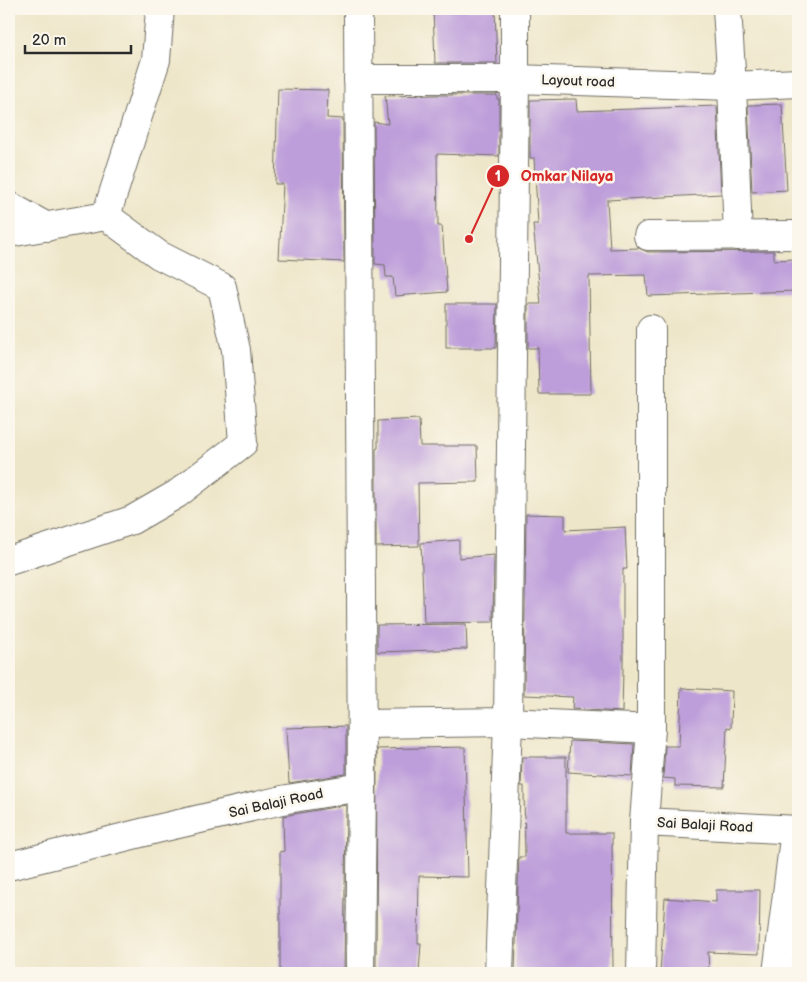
<svg xmlns="http://www.w3.org/2000/svg" width="807" height="982" font-family="'Balsamiq Sans',sans-serif">
	<style>
		.building { fill: #bd9eda }
		.lines { fill: none; stroke-linecap: round; stroke-linejoin: round }
		.minor-casing { stroke: #6f6c62; stroke-width: 30 }
		.minor { stroke: #fff; stroke-width: 28 }
		.labels { text-anchor: middle; dominant-baseline: central; stroke-width: 5; stroke-linejoin: round; paint-order: stroke }
		.street-label { font-size: 14px; fill: #2b2b2b; stroke: #fbf7ec }
		.leader { fill: none; stroke: #d62828; stroke-width: 2 }
		.callout-dot { fill: #d62828; stroke: #fbf7ec; stroke-width: 2 }
		.mark-label { font-size: 15px; text-anchor: middle; font-weight: bold; fill: #fff }
		.callout-label { font-size: 15px; text-anchor: middle; font-weight: bold; fill: #d62828; stroke: #fbf7ec; stroke-width: 5; stroke-linejoin: round; paint-order: stroke }
	</style>
	<rect width="100%" height="100%" fill="#fbf7ec"/>
	<filter id="ink" filterUnits="userSpaceOnUse"><feTurbulence type="fractalNoise" baseFrequency=".02" numOctaves="2"/><feDisplacementMap in="SourceGraphic" scale="10" xChannelSelector="R" yChannelSelector="G"/><feConvolveMatrix kernelMatrix="1 2 1 2 8 2 1 2 1" color-interpolation-filters="sRGB"/></filter>
	<filter id="wash" filterUnits="userSpaceOnUse"><feTurbulence type="fractalNoise" baseFrequency=".0096" numOctaves="4" result="noise"/><feDisplacementMap in="SourceGraphic" scale="20" xChannelSelector="R" yChannelSelector="G"/><feGaussianBlur stdDeviation="1.12" result="paint"/><feColorMatrix in="noise" values="0 0 0 0 0 0 0 0 0 0 0 0 0 0 0 0 0 1.4 0 .05"/><feComposite in="paint" operator="in"/></filter>
	<g filter="url(#wash)">
		<rect width="100%" height="100%" fill="#eee6c9"/>
		<g id="blocks">
			<g class="building">
				<polygon points="433,9 495,9 497,63 435,63"/>
				<polygon points="278,89 328,90 327,118 343,119 344,262 279,259 283,184 275,184"/>
				<polygon points="436,95 497,95 497,99 499,99 499,156 437,154 438,226 442,226 447,292 395,296 393,277 386,277 385,265 375,264 374,122 388,124 385,96"/>
				<polygon points="576,99 577,111 717,106 721,194 607,200 610,249 639,248 648,252 774,251 774,260 795,259 796,291 648,296 646,275 589,276 591,394 539,394 538,348 528,348 528,304 541,304 533,224 538,224 534,158 530,158 530,100"/>
				<polygon points="782,104 787,190 752,192 748,105"/>
				<polygon points="446,304 497,304 496,348 446,348"/>
				<polygon points="419,419 420,446 477,446 478,482 418,483 419,546 376,547 376,449 378,448 378,421"/>
				<polygon points="526,514 565,515 565,530 625,527 627,569 623,569 623,669 622,712 572,709 573,697 524,695"/>
				<polygon points="459,540 459,558 494,555 493,622 424,623 421,543"/>
				<polygon points="466,624 467,649 377,652 377,625"/>
				<polygon points="681,688 732,691 731,728 727,727 724,787 675,786 675,779 663,778 665,746 679,746"/>
				<polygon points="346,726 346,774 289,783 286,728"/>
				<polygon points="570,741 634,744 632,776 568,772"/>
				<polygon points="465,747 468,877 419,876 418,943 421,943 419,973 376,973 377,749"/>
				<polygon points="522,757 566,757 566,833 612,833 613,973 515,973 519,857 525,857 524,786 521,786"/>
				<polygon points="346,805 344,973 280,973 280,851 284,852 283,816"/>
				<polygon points="716,890 760,890 759,954 708,952 709,973 660,973 665,898 716,902"/>
			</g>
		</g>
	</g>
	<g filter="url(#ink)">
		<use href="#blocks" fill-opacity="0" stroke="#6f6c62" stroke-width="1"/>
		<g class="lines">
			<g class="minor-casing">
				<g id="minor">
					<polyline points="358,9 362,787"/>
					<polyline points="727,9 732,86 738,236"/>
					<polyline points="358,79 515,79 732,86 798,83"/>
					<polyline points="9,206 47,227"/>
					<polyline points="9,233 106,216"/>
					<polyline points="648,236 798,235"/>
					<polyline points="9,561 132,520 177,494 243,443 236,350 222,287 159,255 106,216 156,60 160,9"/>
					<polyline points="362,724 508,722 651,729"/>
					<polyline points="644,822 651,729 651,329"/>
					<polyline points="9,866 161,828 287,799 362,787 360,973"/>
					<polyline points="499,973 508,722 515,79 515,9"/>
					<polyline points="641,973 644,822 798,830"/>
					<polyline points="777,973 795,830"/>
				</g>
			</g>
			<use href="#minor" class="minor"/>
		</g>
	</g>
	<g class="labels">
		<g class="street-label">
			<text transform="translate(578 81) rotate(2)">Layout road</text>
			<text transform="translate(276 803) rotate(-12)">Sai Balaji Road</text>
			<text transform="translate(705 825) rotate(3)">Sai Balaji Road</text>
		</g>
	</g>
	<path class="leader" d="M469 239L498 176"/>
	<g class="callout-dot">
		<circle cx="469" cy="239" r="5"/>
		<circle cx="498" cy="176" r="12"/>
	</g>
	<g class="mark-label">
		<text x="498" y="181">1</text>
	</g>
	<g class="callout-label">
		<text x="567" y="181">Omkar Nilaya</text>
	</g>
	<rect width="807" height="982" fill="none" stroke="#fbf7ec" stroke-width="30"/>
	<path d="M25 45v8h106v-8" fill="none" stroke="#2b2b2b" stroke-width="2.5"/>
	<text x="32" y="45" font-size="15" fill="#2b2b2b" stroke="#fbf7ec" stroke-width="4" paint-order="stroke">20 m</text>
</svg>
